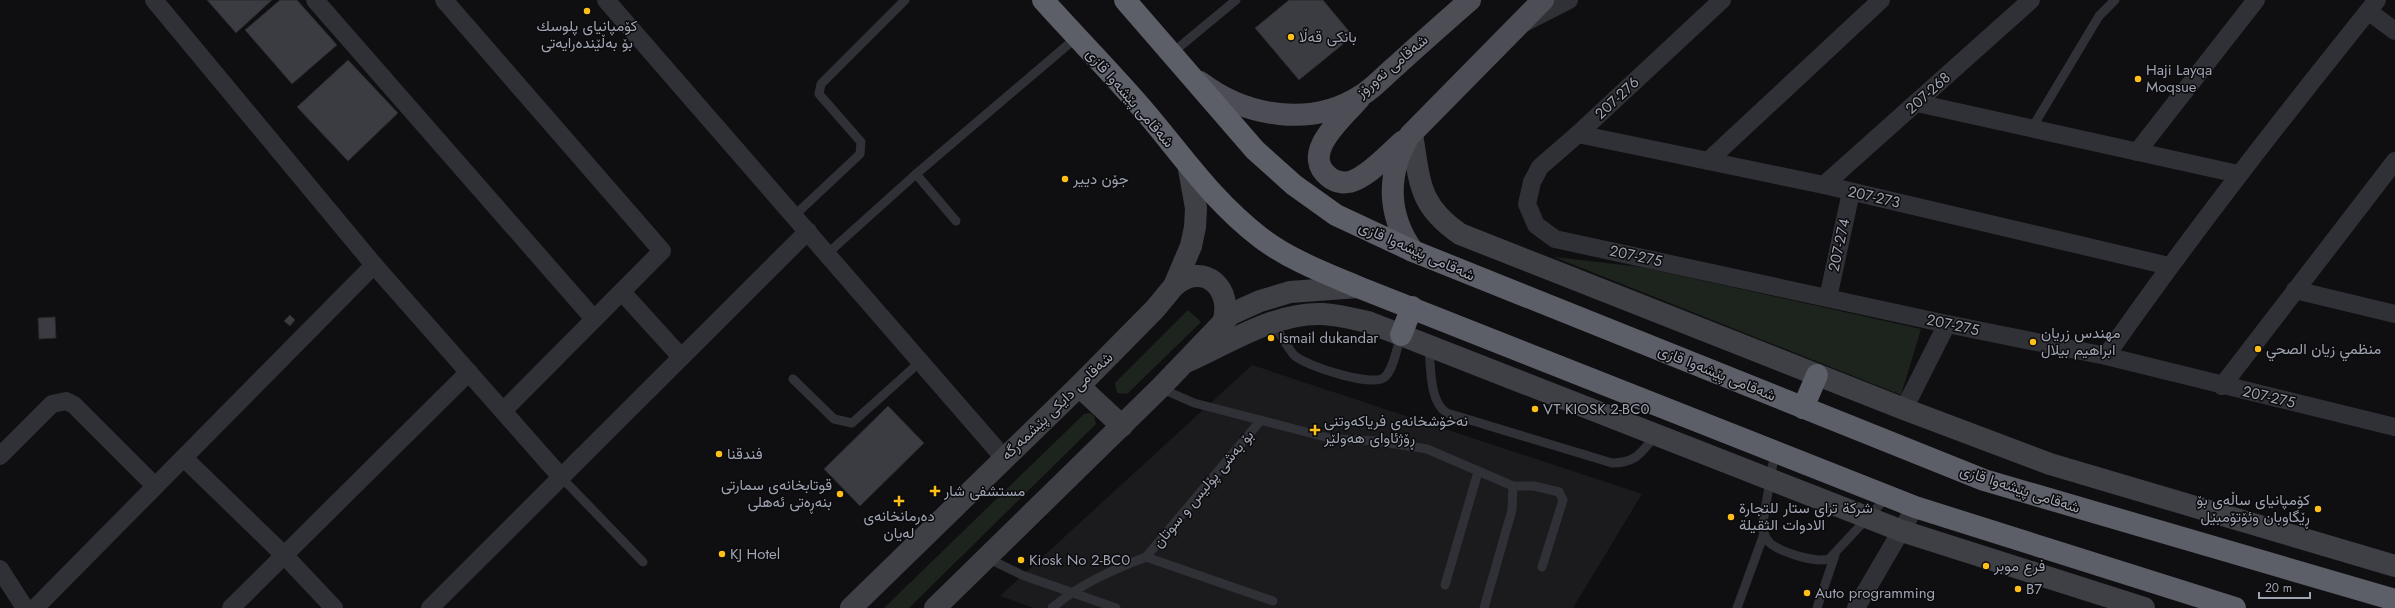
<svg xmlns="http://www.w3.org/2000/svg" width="2395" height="608" font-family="Jost,Vazirmatn,sans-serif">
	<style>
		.built { fill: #1b1b1e }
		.green { fill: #1c241d }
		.building { fill: #3b3c41; stroke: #29292d }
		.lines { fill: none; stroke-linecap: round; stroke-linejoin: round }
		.lane { stroke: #303136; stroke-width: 9 }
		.street { stroke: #303136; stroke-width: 18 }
		.secondary { stroke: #3e4046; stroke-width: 22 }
		.primary { stroke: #4c4d55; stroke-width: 22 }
		.highway { stroke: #5c5e68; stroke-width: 22 }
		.poi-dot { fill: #ffbf19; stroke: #0b0a0c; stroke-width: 1.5 }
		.labels { text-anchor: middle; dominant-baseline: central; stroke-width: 3; stroke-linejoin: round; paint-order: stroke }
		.poi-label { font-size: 15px; fill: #9fa4b3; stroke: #0b0a0c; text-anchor: start }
		.street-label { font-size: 15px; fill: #9fa4b3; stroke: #0b0a0c }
	</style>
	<rect width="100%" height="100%" fill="#0f0f11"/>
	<polygon class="built" points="1252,365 1642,494 1573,608 1034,608 1000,596"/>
	<g class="green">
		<polygon points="1554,257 1641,267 1921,329 1901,395"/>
		<polygon points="1188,310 1201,322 1127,394 1117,393 1115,383"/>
		<polygon points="1090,413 1094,416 1096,424 909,608 884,608 1084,414"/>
	</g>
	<g class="building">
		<polygon points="207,0 272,0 236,33"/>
		<polygon points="280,0 297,0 337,45 292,84 245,30"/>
		<polygon points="1289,0 1323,0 1353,36 1299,80 1255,28"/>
		<polygon points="348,60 398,113 348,161 297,107"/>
		<polygon points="290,315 295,320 290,326 284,321"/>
		<polygon points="55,317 56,338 39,339 38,318"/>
		<polygon points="888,406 924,443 860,506 824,469"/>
	</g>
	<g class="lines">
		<g class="lane">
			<polyline points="1172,53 1236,0"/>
			<polyline points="2032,128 2099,16 2115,0"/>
			<polyline points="916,174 956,221"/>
			<polyline points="795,215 860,154 861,142 819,94 821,84 905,0"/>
			<polyline points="828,253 916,174 1077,37"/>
			<path d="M1273 323C1279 332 1288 349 1295 356 1307 366 1373 388 1385 377 1394 368 1397 347 1401 335"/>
			<path d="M1429 347C1431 367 1429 402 1447 413L1612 463C1637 463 1641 452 1656 435"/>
			<polyline points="793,379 834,419 852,423 921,361"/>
			<polyline points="1160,388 1194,403 1333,439 1377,441 1427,449 1513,486 1512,510 1484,608"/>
			<path d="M1775 451 1762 528C1764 534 1766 540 1771 544 1783 553 1816 563 1829 559L1888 496"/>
			<polyline points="561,477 643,562"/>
			<polyline points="1513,486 1534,486 1559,492 1563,500 1542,567"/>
			<polyline points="1146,557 1261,420"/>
			<polyline points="987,558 1022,575 1116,608"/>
			<polyline points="1445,585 1478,472"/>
			<path d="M1052 608C1080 584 1112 570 1146 557L1273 601"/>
			<polyline points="1737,608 1764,534"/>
			<polyline points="1817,608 1835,555"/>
		</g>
		<g class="street">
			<polyline points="154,0 374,265 561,477"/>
			<polyline points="315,0 594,319"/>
			<polyline points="444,0 662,251 503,411"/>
			<polyline points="606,0 1004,458"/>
			<polyline points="1722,0 1578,134 1540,167 1532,182 1527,204 1536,225 1555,239 1947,324 2106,356 2395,427"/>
			<polyline points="2368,11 2395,31"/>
			<polyline points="1524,23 1569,0"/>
			<polyline points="1917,103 2238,174"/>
			<polyline points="1578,134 1824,185 2169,266"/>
			<polyline points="2137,152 2256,0"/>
			<polyline points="1708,161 1881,0"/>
			<polyline points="1824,185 2031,0"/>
			<polyline points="2295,290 2395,314"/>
			<polyline points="622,292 681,357"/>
			<polyline points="1828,298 1851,192"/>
			<path d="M2106 356C2192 233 2283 117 2377 0"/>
			<polyline points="2222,386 2395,161"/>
			<polyline points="1904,409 1947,324"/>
			<polyline points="0,456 52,404 66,401 74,405 155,486"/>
			<polyline points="184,458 285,556 334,608"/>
			<polyline points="0,569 25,608"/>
			<polyline points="35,608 374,265"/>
			<polyline points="231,608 469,372"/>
			<polyline points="430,608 808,231"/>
			<polyline points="1856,608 1915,507"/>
		</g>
		<g class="secondary">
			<path d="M1412 134C1420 182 1418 205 1460 234L1904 409 2050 464 2395 566"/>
			<path d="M1174 286C1204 260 1234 289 1223 323"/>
			<path d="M1186 362C1229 343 1275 312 1323 314 1339 315 1354 319 1368 322L1902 531 2144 608"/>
			<polyline points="1079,386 1122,426"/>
			<polyline points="851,608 1079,386 1155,309 1174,286 1191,246 1195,227 1196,208 1189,169"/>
			<polyline points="935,608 1160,388 1231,314 1260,301 1290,292 1358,287"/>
		</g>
		<g class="primary">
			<path d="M1200 82C1246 117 1312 128 1362 95 1375 87 1386 74 1397 65 1421 43 1445 22 1470 0"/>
			<path d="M1359 99C1343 118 1299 153 1329 177 1336 183 1347 184 1355 180 1373 172 1389 153 1403 141"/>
			<path d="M1413 251C1387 215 1386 173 1410 135L1543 0"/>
		</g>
		<g class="highway">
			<path d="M1043 0C1077 38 1114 75 1147 114 1185 159 1213 201 1261 238 1290 260 1325 273 1358 287L1915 507 2235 608"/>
			<polyline points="1125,0 1255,150 1294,185 1336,215 1413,251 1984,480 2395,600"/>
			<polyline points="1401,335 1412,307"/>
			<polyline points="1803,408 1817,375"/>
		</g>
	</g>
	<g class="poi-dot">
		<circle cx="587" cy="11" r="4"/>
		<circle cx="1291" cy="37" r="4"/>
		<circle cx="2138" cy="79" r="4"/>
		<circle cx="1065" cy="179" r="4"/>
		<circle cx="1271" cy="338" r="4"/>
		<circle cx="2033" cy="342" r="4"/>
		<circle cx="2258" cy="349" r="4"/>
		<circle cx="1535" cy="409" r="4"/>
		<path d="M1313 424h4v4h4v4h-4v4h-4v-4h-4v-4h4z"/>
		<circle cx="719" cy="454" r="4"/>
		<path d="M933 485h4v4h4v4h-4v4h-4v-4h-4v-4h4z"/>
		<circle cx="840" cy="494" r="4"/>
		<path d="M897 495h4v4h4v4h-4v4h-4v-4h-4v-4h4z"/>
		<circle cx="2318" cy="509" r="4"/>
		<circle cx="1731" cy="517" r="4"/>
		<circle cx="722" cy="554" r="4"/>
		<circle cx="1021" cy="560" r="4"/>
		<circle cx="1986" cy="566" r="4"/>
		<circle cx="2018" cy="589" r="4"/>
		<circle cx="1807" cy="593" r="4"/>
	</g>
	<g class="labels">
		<g class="poi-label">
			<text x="587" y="26" text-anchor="middle">کۆمپانیای پلوسك<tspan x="587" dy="17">بۆ بەڵێندەرایەتی</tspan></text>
			<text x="1299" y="37">بانکی قەڵا</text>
			<text x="2146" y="70">Haji Layqa<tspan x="2146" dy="17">Moqsue</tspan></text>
			<text x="1073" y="179">جۆن دییر</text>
			<text x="2041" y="333">مهندس زريان<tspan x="2041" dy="17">ابراهيم بيلال</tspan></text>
			<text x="1279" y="338">Ismail dukandar</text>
			<text x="2266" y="349">منظمي زيان الصحي</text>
			<text x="1543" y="409">VT KIOSK 2-BC0</text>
			<text x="1324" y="421">نەخۆشخانەی فریاکەوتنی<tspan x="1324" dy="17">ڕۆژئاوای هەولێر</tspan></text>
			<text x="727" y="454">فندقنا</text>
			<text x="832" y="485" text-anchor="end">قوتابخانەی سمارتی<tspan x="832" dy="17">بنەڕەتی ئەهلی</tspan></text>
			<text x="944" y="491">مستشفى شار</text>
			<text x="2310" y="500" text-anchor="end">کۆمپانیای ساڵەی بۆ<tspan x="2310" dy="17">ڕێگاوبان وئۆتۆمبێل</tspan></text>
			<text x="1739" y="508">شركة ترای ستار للتجارة<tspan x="1739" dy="17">الادوات الثقيلة</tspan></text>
			<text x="899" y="516" text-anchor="middle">دەرمانخانەی<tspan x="899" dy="17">لەیان</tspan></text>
			<text x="730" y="554">KJ Hotel</text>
			<text x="1029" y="560">Kiosk No 2-BC0</text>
			<text x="1994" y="566">فرع موبر</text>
			<text x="2026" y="589">B7</text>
			<text x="1815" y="593">Auto programming</text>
		</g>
		<g class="street-label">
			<text transform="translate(1392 66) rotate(-40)">شەقامی نەورۆز</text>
			<text transform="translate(1928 93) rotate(-42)">207-268</text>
			<text transform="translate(1130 98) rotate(49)">شەقامی پێشەوا قازی</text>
			<text transform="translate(1617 98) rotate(-43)">207-276</text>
			<text transform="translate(1874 197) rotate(13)">207-273</text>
			<text transform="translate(1839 245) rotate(-78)">207-274</text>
			<text transform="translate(1417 251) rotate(24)">شەقامی پێشەوا قازی</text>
			<text transform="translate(1636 256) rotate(12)">207-275</text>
			<text transform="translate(1953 325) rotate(12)">207-275</text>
			<text transform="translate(1717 373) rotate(22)">شەقامی پێشەوا قازی</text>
			<text transform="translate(2269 397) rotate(13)">207-275</text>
			<text transform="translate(1057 406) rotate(-44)">شەقامی دایکی پێشمەرگە</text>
			<text transform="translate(1203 489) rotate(-50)">بۆ بەشی پۆلیس و سوتان</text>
			<text transform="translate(2020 489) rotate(18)">شەقامی پێشەوا قازی</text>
		</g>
	</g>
	<path d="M2259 592v6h51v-6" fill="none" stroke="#9fa4b3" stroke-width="2"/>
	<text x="2265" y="592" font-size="12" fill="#9fa4b3" stroke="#0b0a0c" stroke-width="3" paint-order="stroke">20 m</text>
</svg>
